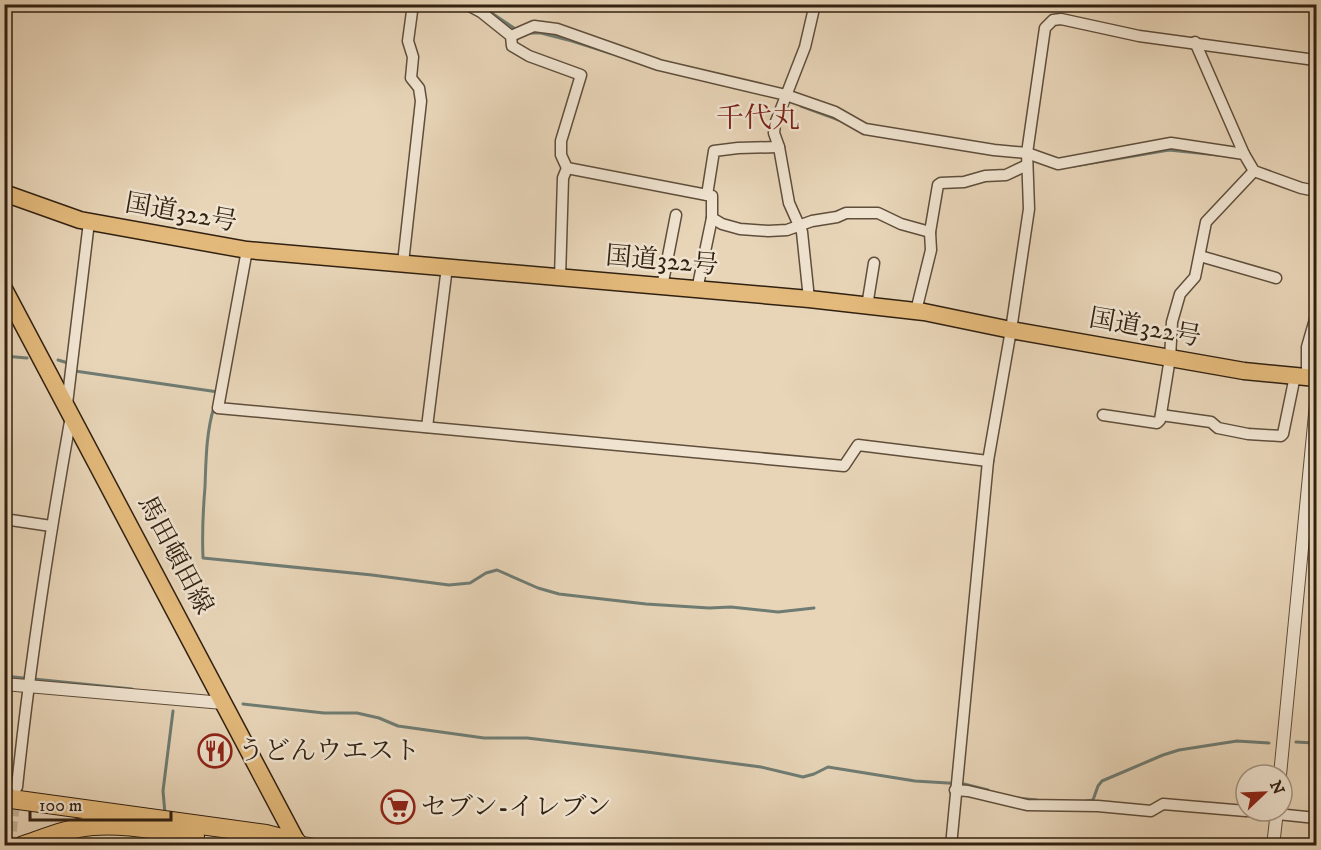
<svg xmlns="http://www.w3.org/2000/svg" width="1321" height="850" font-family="'IM FELL DW Pica','Noto Serif JP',serif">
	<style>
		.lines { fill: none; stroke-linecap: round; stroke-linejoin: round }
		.stream { stroke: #6f7c73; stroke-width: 3 }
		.minor-tunnel { stroke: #c3b197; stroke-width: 10; stroke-dasharray: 10 5; stroke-linecap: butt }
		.minor-casing { stroke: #5f4e3b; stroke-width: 13 }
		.tertiary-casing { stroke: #5f4e3b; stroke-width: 14 }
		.primary-casing { stroke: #312111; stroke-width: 19 }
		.trunk-casing { stroke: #312111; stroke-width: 19 }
		.motorway-casing { stroke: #312111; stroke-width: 20 }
		.minor { stroke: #f0e4d1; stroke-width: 10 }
		.tertiary { stroke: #f0e4d1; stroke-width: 12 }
		.primary { stroke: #e4ba7c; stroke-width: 16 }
		.trunk { stroke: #e4ba7c; stroke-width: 16 }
		.motorway { stroke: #e4ba7c; stroke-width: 18 }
		.labels { text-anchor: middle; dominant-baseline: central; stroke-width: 5; stroke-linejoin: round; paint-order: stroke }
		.street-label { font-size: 26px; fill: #312111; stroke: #f0e4d1 }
		.poi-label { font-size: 26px; fill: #312111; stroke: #f0e4d1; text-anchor: start }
		.quarter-label { font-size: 28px; fill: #7a1f14; stroke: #f0e4d1 }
	</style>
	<rect width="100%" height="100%" fill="#e8d5b8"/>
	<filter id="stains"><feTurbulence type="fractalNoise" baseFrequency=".00333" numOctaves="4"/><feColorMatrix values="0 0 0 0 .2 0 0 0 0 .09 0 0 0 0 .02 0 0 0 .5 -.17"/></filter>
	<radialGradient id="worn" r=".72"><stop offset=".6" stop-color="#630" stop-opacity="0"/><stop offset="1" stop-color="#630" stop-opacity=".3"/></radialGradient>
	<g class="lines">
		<g class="stream">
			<polyline points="478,4 517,30"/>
			<polyline points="526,33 541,33 572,41 610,53"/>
			<polyline points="801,106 839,120"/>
			<polyline points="1074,166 1169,150 1218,155"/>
			<polyline points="4,356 27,358"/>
			<polyline points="58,360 68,363"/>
			<polyline points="75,371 218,392"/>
			<path d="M214 407C206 433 206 461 205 487 203 511 202 535 203 558L372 575 449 585 470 583 486 573 497 570 538 588 559 594 646 604 709 608 731 607 778 612 814 608"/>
			<polyline points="4,676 132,689"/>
			<polyline points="243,704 324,713 357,713 379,718 398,726 484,738 527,738 647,752 761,767 803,777 814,774 828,767 915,781 964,784 988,790"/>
			<polyline points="1296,742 1314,743 1316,745"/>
			<polyline points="1017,798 1037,800"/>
			<polyline points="1086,801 1093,800 1098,786 1102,781 1163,755 1179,750 1237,741 1269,743"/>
			<polyline points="165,814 163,791 173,711"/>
			<polyline points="167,838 167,846"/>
		</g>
		<polyline class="minor-tunnel" points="10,846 16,796"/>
		<g class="minor-casing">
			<g id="minor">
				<polyline points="466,4 481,12 511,36 512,46 529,56 581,75 561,141 561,155 567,168 563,178 560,278"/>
				<polyline points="511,36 534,26 557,29 659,65 786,95 835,112 865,129 994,150 1027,153 1058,164 1171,143 1244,154 1254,171 1301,188 1316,191"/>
				<polyline points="1195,42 1244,154"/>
				<polyline points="567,168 707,195 714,151 738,148 779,147"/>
				<polyline points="707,195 712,196 712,218 722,224 740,229 768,231 787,230 812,221 837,217 846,213 878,213 901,224 930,232"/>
				<polyline points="247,250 218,408 844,466 858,445 988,461"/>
				<polyline points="1200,256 1276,278"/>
				<polyline points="403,263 421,101 419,88 411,78 413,57 408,41 413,4"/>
				<polyline points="662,287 676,215"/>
				<polyline points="697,290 712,218"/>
				<polyline points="809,299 802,232 789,203 779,147 774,133 775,124 805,47 815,4"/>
				<polyline points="867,306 874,263"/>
				<polyline points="916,311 931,250 930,232 938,185 941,183 964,182 985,176 1006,175 1027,165"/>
				<polyline points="1307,377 1307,347 1316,316"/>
				<polyline points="67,404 89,222"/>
				<polyline points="1103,415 1157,423 1160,420 1170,358 1172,322 1180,294 1195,277 1206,222 1254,171"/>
				<polyline points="1161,415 1211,422 1218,428 1248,434 1281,436 1283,434 1295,376"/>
				<polyline points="427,427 447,267"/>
				<polyline points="4,519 51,526"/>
				<path d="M17 787C30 662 49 539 71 416"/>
				<polyline points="955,790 968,791 1027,805 1098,806 1151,811 1163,804 1246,811"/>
				<polyline points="1249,811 1316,818"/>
				<polyline points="951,846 988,461 1011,330 1029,209 1027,153 1045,28 1053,20 1061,19 1139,36 1315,60"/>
			</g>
		</g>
		<g class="tertiary-casing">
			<g id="tertiary">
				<polyline points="4,684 223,703"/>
				<polyline points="1280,775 1316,404"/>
				<polyline points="297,842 320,846"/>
				<polyline points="1273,846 1277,811"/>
			</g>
		</g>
		<g class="primary-casing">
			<polyline id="primary" points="4,289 299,846"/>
		</g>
		<g class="trunk-casing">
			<polyline id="trunk" points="4,193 80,220 247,250 809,299 924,312 1011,330 1244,371 1316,378"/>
		</g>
		<g class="motorway-casing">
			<g id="motorway">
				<polyline points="4,798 266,834 297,842"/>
				<path d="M21 846C45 838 68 828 93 826 127 823 162 832 195 836"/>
			</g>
		</g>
		<use href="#minor" class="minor"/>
		<use href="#tertiary" class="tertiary"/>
		<use href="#primary" class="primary"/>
		<use href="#trunk" class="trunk"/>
		<use href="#motorway" class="motorway"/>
	</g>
	<defs>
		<g id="restaurant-ring" transform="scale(1.725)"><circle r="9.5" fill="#f0e4d1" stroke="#8f2418" stroke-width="1.5"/><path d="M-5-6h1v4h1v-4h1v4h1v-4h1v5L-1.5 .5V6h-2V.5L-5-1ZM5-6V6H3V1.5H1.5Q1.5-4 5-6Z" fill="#8f2418"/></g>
		<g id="supermarket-ring" transform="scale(1.725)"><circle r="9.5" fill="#f0e4d1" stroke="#8f2418" stroke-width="1.5"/><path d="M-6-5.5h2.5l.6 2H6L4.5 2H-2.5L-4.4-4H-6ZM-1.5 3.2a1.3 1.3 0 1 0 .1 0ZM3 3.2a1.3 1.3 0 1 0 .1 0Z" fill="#8f2418"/></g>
	</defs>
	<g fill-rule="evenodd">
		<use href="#restaurant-ring" x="215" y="751"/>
		<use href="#supermarket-ring" x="398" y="807"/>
	</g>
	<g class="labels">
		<g class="street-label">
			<text transform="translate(181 213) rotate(10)">国道322号</text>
			<text transform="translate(662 261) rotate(5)">国道322号</text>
			<text transform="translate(1145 328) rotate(10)">国道322号</text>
			<text transform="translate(175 555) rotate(62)">馬田頓田線</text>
		</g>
		<g class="poi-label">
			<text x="238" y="751">うどんウエスト</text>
			<text x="421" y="807">セブン-イレブン</text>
		</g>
		<g class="quarter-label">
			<text x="758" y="118">千代丸</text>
		</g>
	</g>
	<rect width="1321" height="850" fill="none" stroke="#e8d5b8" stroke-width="24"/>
	<rect x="6" y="6" width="1309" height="838" fill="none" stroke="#312111" stroke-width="3"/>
	<rect x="12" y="12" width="1297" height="826" fill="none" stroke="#312111" stroke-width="1.5"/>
	<g transform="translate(1264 793) rotate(67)"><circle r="28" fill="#f0e4d1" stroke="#a49684" stroke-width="1.5"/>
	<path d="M0-4.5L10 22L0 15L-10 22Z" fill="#8f2418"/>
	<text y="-9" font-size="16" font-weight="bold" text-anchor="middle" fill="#312111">N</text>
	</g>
	<path d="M30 811v9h141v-9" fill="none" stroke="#312111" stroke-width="3"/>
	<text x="39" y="811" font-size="18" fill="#312111" stroke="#f0e4d1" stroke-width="4.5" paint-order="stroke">100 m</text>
	<rect width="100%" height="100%" filter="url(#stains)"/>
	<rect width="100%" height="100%" fill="url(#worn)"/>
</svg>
